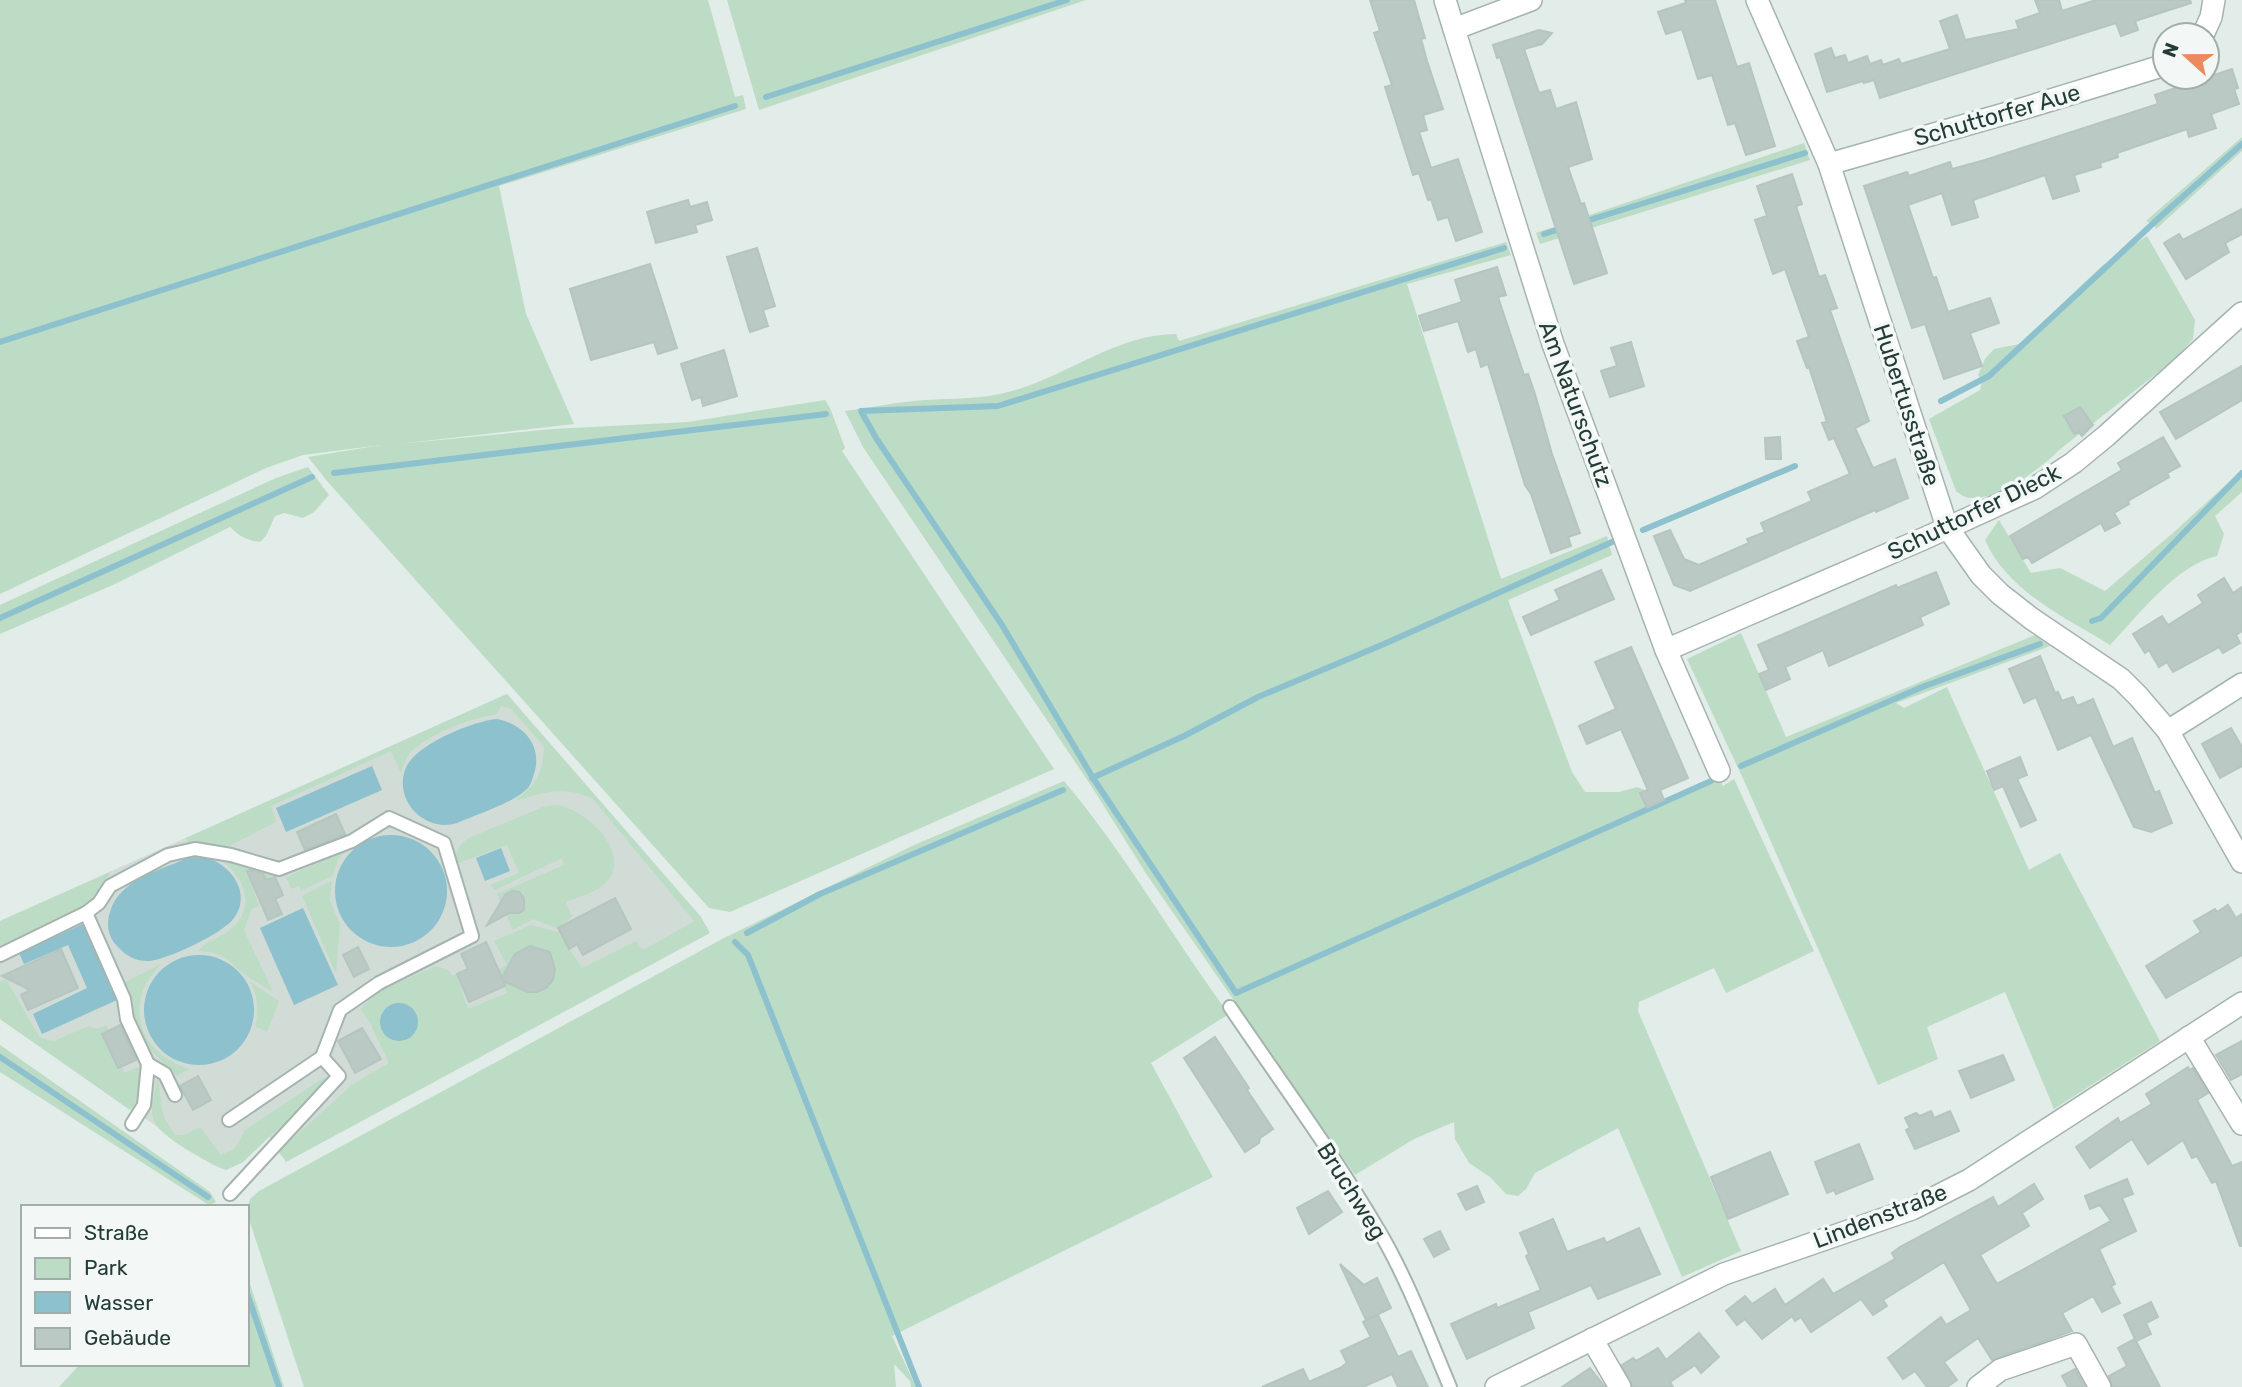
<svg xmlns="http://www.w3.org/2000/svg" width="2242" height="1387" font-family="Rubik,sans-serif">
	<style>
		.built { fill: #d1dcd7 }
		.green { fill: #bcdcc6 }
		.water { fill: #8dc1ce }
		.lines { fill: none; stroke-linecap: round; stroke-linejoin: round }
		.stream { stroke: #8dc1ce; stroke-width: 6 }
		.building { fill: #bbc9c4; stroke: #b5c5bf; stroke-width: 2 }
		.lane-casing { stroke: #a5b4af; stroke-width: 16 }
		.street-casing { stroke: #a5b4af; stroke-width: 24 }
		.lane { stroke: #fff; stroke-width: 12 }
		.street { stroke: #fff; stroke-width: 21 }
		.labels { text-anchor: middle; dominant-baseline: central; stroke-width: 7; stroke-linejoin: round; paint-order: stroke }
		.street-label { font-size: 23px; fill: #233c37; stroke: #f3f8f6 }
	</style>
	<rect width="100%" height="100%" fill="#e2ece8"/>
	<polygon class="built" points="507,694 701,917 282,1157 269,1137 243,1162 226,1170 213,1165 0,1019 0,921"/>
	<g class="green">
		<polygon points="0,0 708,0 735,97 743,95 746,109 499,186 526,314 574,424 398,444 553,429 688,422 825,400 830,408 845,448 842,451 1054,769 730,912 709,908 327,481 308,457 381,445 303,455 266,468 0,594"/>
		<polygon points="727,0 1086,0 759,110"/>
		<polygon points="2242,137 2242,151 2156,229 2154,225 2146,221"/>
		<polygon points="1804,143 1810,160 1540,244 1536,233"/>
		<path d="M2147 236 2195 320 2193 339 2175 359 2059 450C2042 468 1997 500 1971 498 1965 498 1961 495 1956 491L1929 419 1980 390 1982 382 1978 375 1985 359 1994 349 2019 344 2103 265Z"/>
		<path d="M1506 242 1511 255 1407 284 1501 579 1607 536 1612 555 1508 600 1572 772 1585 792H1619L1637 787 1647 791 1658 805 1718 776 1723 786 1734 779 1814 951 1726 993 1714 968 1639 1002 1638 1011 1741 1251 1682 1277 1618 1128 1535 1173 1526 1189 1518 1196 1506 1194 1490 1177 1469 1163 1455 1139 1454 1122 1414 1139 1355 1175 1147 875 1092 787 863 447 845 411C868 408 891 403 914 401 942 398 972 400 1000 394 1060 382 1113 334 1176 334L1179 341Z"/>
		<path d="M308 467 329 495 314 512 303 518 284 513 275 516 266 536 260 542C246 540 239 536 230 527L115 584 0 634V605L276 478Z"/>
		<path d="M2242 470V492L2215 516 2224 534 2217 556C2177 564 2138 616 2110 645 2066 618 2007 591 1985 540L1999 520 2031 573 2060 568 2105 591 2174 532Z"/>
		<polygon points="1741,633 1786,737 2035,635 2050,646 1896,703 1904,708 1947,687 2029,870 2060,853 2160,1041 2054,1109 2005,992 1927,1027 1938,1059 1878,1085 1746,785 1687,659"/>
		<path d="M507 694 701 917 710 933 286 1162 279 1151 353 1084 389 1063 370 1023 360 1009 378 992 436 966 450 971 452 976 456 974 468 1009 507 993 498 970 507 965 494 941 531 925 558 932 582 968 636 941 643 950 694 921 592 798C561 786 545 792 515 801 535 786 544 772 544 746L510 708 501 706 496 715C471 717 433 733 414 749 406 755 404 764 401 773L391 751 271 806 276 822 225 848 188 843 186 838Z"/>
		<path d="M1064 781C1125 853 1172 937 1229 1014L1151 1063 1213 1177 892 1336 916 1387H911L910 1381 894 1364 896 1387H304L247 1213 250 1199 259 1191 724 938 912 846Z"/>
		<path d="M558 805C585 810 630 850 609 879 600 892 580 896 566 902L572 917 557 928 533 919 513 930 497 894 564 865 562 858 495 890 490 885 519 873 507 845 456 864 454 858 461 844 469 838 543 807Z"/>
		<polygon points="346,851 339,858 332,876 301,891 299,886 292,889 286,877"/>
		<path d="M222 861 274 875 252 886 259 906 252 909 244 930 273 992C265 987 256 982 248 977 228 962 228 953 199 951 205 940 216 939 226 933 257 911 248 881 222 861Z"/>
		<polygon points="110,872 104,891 90,904 0,946 0,921"/>
		<polygon points="332,881 330,901 340,924 336,974 302,896"/>
		<path d="M161 964C154 973 146 981 143 991 130 1029 155 1059 190 1069L177 1076 143 1043 132 1017C136 1005 131 993 125 982Z"/>
		<path d="M6 979 40 1038 54 1041 88 1026 97 1029 106 1025 109 1031 108 1036 124 1073 141 1066C145 1081 141 1098 130 1110L0 1019V982Z"/>
		<path d="M250 982 279 1001 267 1032 255 1026C259 1011 258 996 250 982Z"/>
		<polygon points="0,1045 210,1192 216,1202 209,1205 0,1072"/>
		<path d="M158 1077 163 1115 175 1135H184L200 1127 221 1155 235 1148 245 1130 325 1077 322 1093 269 1137 243 1162 226 1170C210 1164 160 1137 154 1121 149 1108 155 1091 158 1077Z"/>
		<polygon points="247,1275 284,1387 59,1387 80,1364 247,1364"/>
	</g>
	<g class="water">
		<path d="M497 719C524 724 543 746 534 774 532 780 531 785 527 789 511 804 478 814 457 823 426 833 394 802 405 770 413 745 473 721 497 719Z"/>
		<polygon points="372,766 382,790 286,832 276,808"/>
		<circle cx="391" cy="891" r="56"/>
		<polygon points="501,848 510,871 485,881 476,858"/>
		<path d="M194 857C201 858 209 858 215 861 236 872 250 897 234 918 224 933 168 959 150 961 136 962 126 956 117 946 108 937 106 924 110 912 119 880 158 871 185 859Z"/>
		<polygon points="303,908 338,985 294,1005 260,928"/>
		<polygon points="83,924 117,1000 42,1034 33,1014 87,988 68,945 24,964 19,953"/>
		<circle cx="199" cy="1010" r="55"/>
		<circle cx="399" cy="1022" r="19"/>
	</g>
	<g class="lines">
		<g class="stream">
			<polyline points="766,97 1067,0"/>
			<polyline points="1583,222 1805,153"/>
			<polyline points="1544,234 1563,228"/>
			<polyline points="1504,248 998,406 861,411 876,438 1002,625 1093,778 1236,993 1711,781"/>
			<polyline points="0,342 735,106"/>
			<polyline points="1941,401 1989,376 2160,217 2242,144"/>
			<polyline points="334,473 826,414"/>
			<polyline points="1643,530 1795,466"/>
			<polyline points="0,618 312,477"/>
			<polyline points="2092,621 2101,618 2242,473"/>
			<polyline points="1741,766 1922,687 2040,644"/>
			<polyline points="1092,778 1184,736 1258,697 1384,644 1612,542"/>
			<polyline points="747,933 820,894 1063,790"/>
			<polyline points="735,942 748,955 919,1387"/>
			<polyline points="0,1057 208,1197"/>
			<polyline points="247,1293 279,1387"/>
		</g>
	</g>
	<g class="building">
		<polygon points="1370,0 1414,0 1425,38 1421,39 1427,61 1443,109 1423,115 1427,130 1419,132 1431,168 1458,159 1482,232 1456,241 1448,217 1438,220 1431,199 1428,200 1419,173 1413,175 1385,87 1392,85 1374,33 1380,31"/>
		<polygon points="1685,0 1715,0 1737,67 1749,63 1775,146 1746,155 1735,123 1728,125 1712,75 1698,79 1682,29 1666,34 1658,12 1686,3"/>
		<polygon points="2035,0 2059,0 2062,11 2096,0 2190,0 2191,3 2135,21 2138,30 2121,36 2116,23 1880,98 1874,80 1864,83 1863,81 1827,92 1815,54 1831,48 1835,58 1845,55 1848,63 1867,56 1870,64 1881,60 1883,65 1899,59 1901,64 1950,49 1940,21 1957,15 1965,40 2019,29 2016,21 2040,13"/>
		<polygon points="1539,30 1552,33 1542,44 1524,49 1539,93 1550,90 1556,109 1576,102 1592,159 1568,167 1581,204 1584,203 1607,273 1574,284 1500,57 1497,58 1493,45"/>
		<polygon points="2232,69 2238,88 2234,89 2239,104 2211,114 2216,128 2189,137 2187,129 2117,153 2118,157 2100,163 2101,167 2074,175 2079,191 2053,199 2045,175 1973,200 1978,217 1952,225 1942,193 1908,205 1933,278 1936,277 1948,312 1990,298 1999,323 1970,333 1982,366 1944,379 1925,324 1912,328 1864,186 1907,172 1909,176 1950,162 1952,169 1985,160 2158,104 2155,95"/>
		<polygon points="1792,174 1802,204 1796,206 1819,277 1825,275 1837,308 1830,310 1869,421 1855,428 1873,468 1895,459 1908,498 1876,512 1875,510 1690,591 1674,585 1654,536 1670,530 1684,559 1699,565 1749,543 1747,539 1765,532 1761,523 1812,501 1808,492 1850,474 1834,438 1829,440 1822,423 1827,422 1809,367 1807,368 1797,341 1809,337 1785,269 1773,274 1755,220 1767,216 1757,186"/>
		<polygon points="688,200 690,207 707,202 712,220 695,225 697,232 656,243 647,212"/>
		<polygon points="2242,209 2242,234 2225,243 2229,252 2186,279 2164,243 2179,234 2183,240"/>
		<polygon points="757,248 775,306 763,310 768,326 750,332 727,257"/>
		<polygon points="650,264 677,348 658,354 654,342 591,360 570,289"/>
		<polygon points="1497,267 1506,295 1498,297 1524,375 1528,374 1535,394 1552,454 1580,533 1568,537 1571,546 1551,553 1531,494 1525,485 1488,364 1481,367 1476,349 1468,352 1458,321 1424,331 1419,316 1462,302 1455,280"/>
		<polygon points="1631,342 1644,386 1610,397 1601,371 1617,366 1611,348"/>
		<polygon points="724,350 737,396 703,406 701,397 692,400 681,364"/>
		<polygon points="2242,366 2242,400 2176,439 2160,412"/>
		<polygon points="2080,407 2093,425 2082,436 2079,432 2074,434 2064,416"/>
		<polygon points="1780,437 1781,459 1766,459 1765,438"/>
		<polygon points="2163,437 2180,466 2167,473 2169,477 2128,501 2129,504 2114,513 2120,523 2105,531 2101,523 2032,563 2028,557 2023,559 2010,536 2122,470 2118,463"/>
		<polygon points="1601,570 1614,599 1531,635 1523,617 1560,600 1555,590"/>
		<polygon points="1936,572 1949,604 1920,617 1923,625 1829,666 1823,650 1785,667 1790,679 1766,690 1759,674 1769,670 1758,645 1896,585 1897,588"/>
		<polygon points="2224,578 2233,593 2242,587 2242,631 2236,635 2240,643 2223,653 2219,647 2173,672 2167,662 2159,667 2149,650 2145,653 2133,634 2162,616 2168,625 2203,603 2198,595"/>
		<polygon points="1631,647 1688,778 1660,790 1664,800 1647,808 1640,793 1648,790 1621,729 1587,744 1579,726 1616,709 1595,662"/>
		<polygon points="2040,656 2055,693 2058,692 2062,701 2073,697 2077,706 2093,699 2113,747 2132,738 2155,793 2159,791 2172,823 2151,832 2134,827 2091,735 2058,750 2036,697 2024,703 2009,669"/>
		<polygon points="2231,728 2242,747 2242,766 2220,778 2202,744"/>
		<polygon points="2020,757 2027,775 2017,779 2036,820 2021,827 2003,786 1994,790 1987,771"/>
		<polygon points="336,814 345,834 305,850 297,832"/>
		<polygon points="250,870 263,874 266,880 275,877 283,895 275,899 282,914 268,920 247,871"/>
		<polygon points="512,891 519,892 524,898 524,910 519,913 509,913 487,925 505,895"/>
		<polygon points="615,898 631,929 583,955 577,944 569,949 558,928"/>
		<polygon points="2228,905 2236,918 2242,914 2242,955 2166,998 2146,966 2201,932 2194,921 2215,909 2217,912"/>
		<polygon points="486,942 502,978 515,954 530,946 550,952 555,969 553,980 546,988 537,992 528,992 503,981 505,986 469,1002 457,974 468,969 461,954"/>
		<polygon points="358,947 369,969 354,977 343,955"/>
		<polygon points="61,949 78,988 28,1010 21,995 30,990 2,976"/>
		<polygon points="120,1025 136,1060 118,1068 102,1034"/>
		<polygon points="362,1028 381,1059 355,1073 338,1041"/>
		<polygon points="1215,1037 1249,1088 1247,1090 1273,1129 1260,1138 1259,1143 1245,1152 1184,1058"/>
		<polygon points="2242,1041 2242,1074 2231,1080 2216,1055"/>
		<polygon points="2003,1055 2014,1080 1971,1098 1959,1071"/>
		<polygon points="2188,1067 2190,1070 2193,1068 2208,1093 2197,1100 2232,1166 2242,1162 2242,1246 2240,1246 2216,1181 2212,1183 2197,1156 2192,1158 2183,1140 2148,1164 2132,1139 2090,1168 2076,1147 2118,1118 2120,1123 2152,1104 2146,1094"/>
		<polygon points="198,1076 211,1100 193,1110 180,1086"/>
		<polygon points="1931,1111 1934,1118 1950,1111 1959,1131 1915,1149 1906,1130 1910,1128 1905,1118 1916,1113 1920,1116"/>
		<polygon points="1859,1144 1873,1179 1836,1194 1834,1190 1827,1193 1815,1162"/>
		<polygon points="1770,1152 1788,1194 1728,1219 1711,1177"/>
		<polygon points="2127,1179 2133,1194 2122,1198 2136,1231 2099,1249 2115,1284 2111,1286 2120,1303 2102,1312 2093,1296 2062,1313 2072,1331 1992,1360 1978,1338 1944,1362 1957,1380 1947,1387 1927,1387 1915,1371 1903,1379 1888,1358 1941,1317 1946,1325 1971,1310 1944,1262 1883,1300 1887,1306 1873,1315 1861,1299 1811,1332 1801,1317 1795,1321 1792,1316 1762,1339 1745,1319 1737,1325 1726,1311 1745,1296 1752,1304 1775,1289 1785,1305 1823,1279 1833,1294 1895,1259 1892,1253 1900,1247 1993,1197 1998,1207 2034,1184 2043,1199 2022,1213 2029,1226 1980,1255 1997,1284 2111,1221 2100,1205 2090,1209 2085,1196"/>
		<polygon points="1477,1186 1484,1202 1466,1210 1458,1194"/>
		<polygon points="1328,1191 1342,1212 1309,1234 1297,1208"/>
		<polygon points="1553,1219 1567,1252 1604,1238 1606,1243 1639,1228 1660,1274 1598,1299 1591,1285 1528,1312 1534,1328 1467,1359 1451,1324 1496,1304 1497,1308 1541,1290 1526,1256 1529,1254 1520,1233"/>
		<polygon points="1440,1231 1449,1249 1434,1257 1424,1239"/>
		<polygon points="1340,1264 1364,1285 1377,1278 1391,1308 1366,1320"/>
		<polygon points="2151,1302 2158,1317 2146,1323 2151,1334 2136,1341 2160,1387 2113,1387 2109,1376 2127,1366 2118,1348 2135,1339 2124,1315"/>
		<polygon points="1378,1315 1398,1357 1411,1351 1428,1387 1398,1387 1392,1374 1363,1387 1262,1387 1303,1369 1309,1382 1340,1368 1347,1363 1341,1351 1371,1337 1363,1322"/>
		<polygon points="1699,1333 1719,1357 1701,1373 1695,1365 1670,1382 1673,1387 1633,1387 1622,1365 1633,1358 1636,1361 1658,1348 1666,1360"/>
		<polygon points="1590,1368 1605,1387 1562,1387"/>
		<polygon points="2075,1369 2085,1387 2068,1387 2062,1376"/>
	</g>
	<g class="lines">
		<g class="lane-casing">
			<g id="lane">
				<polyline points="86,913 99,903 110,886 168,855 195,849 231,855 279,869 352,841 389,818 444,843 472,936 379,983 340,1010 322,1057 229,1120"/>
				<polyline points="0,955 86,913 124,999 127,1019 148,1064 144,1105 132,1124"/>
				<path d="M1230 1007C1280 1081 1334 1154 1379 1231 1408 1280 1428 1335 1450 1387"/>
				<polyline points="148,1064 165,1074 175,1095"/>
				<polyline points="230,1194 339,1076 322,1057"/>
			</g>
		</g>
		<g class="street-casing">
			<g id="street">
				<polyline points="1445,0 1454,29"/>
				<polyline points="1531,0 1454,29 1553,344 1666,650 1719,771"/>
				<polyline points="1757,0 1829,164 1947,527 1981,575 2000,594 2032,619 2121,679 2138,696 2168,731 2242,862"/>
				<polyline points="2203,35 2211,17 2214,0"/>
				<polyline points="1829,164 2025,108 2165,65"/>
				<polyline points="1666,650 1923,539 2035,488 2073,463 2106,436 2242,313"/>
				<polyline points="2168,731 2242,684"/>
				<polyline points="2189,1037 2242,1124"/>
				<polyline points="1592,1339 1620,1387"/>
				<polyline points="1496,1387 1724,1274 1912,1209 1969,1180 2242,1003"/>
				<polyline points="1978,1387 2000,1370 2076,1344 2100,1387"/>
			</g>
		</g>
		<use href="#lane" class="lane"/>
		<use href="#street" class="street"/>
	</g>
	<g class="labels">
		<g class="street-label">
			<text transform="translate(1997 115) rotate(-16)">Schuttorfer Aue</text>
			<text transform="translate(1576 404) rotate(70)">Am Naturschutz</text>
			<text transform="translate(1907 405) rotate(72)">Hubertusstraße</text>
			<text transform="translate(1974 512) rotate(-26)">Schuttorfer Dieck</text>
			<text transform="translate(1352 1191) rotate(58)">Bruchweg</text>
			<text transform="translate(1880 1216) rotate(-21)">Lindenstraße</text>
		</g>
	</g>
	<rect x="21" y="1205" width="228" height="161" fill="#f3f8f6" stroke="#a0adaa" stroke-width="2"/>
	<rect x="35" y="1228" width="35" height="10" fill="#ffffff" stroke="#a0adaa" stroke-width="2"/>
	<text x="84" y="1240" font-size="21" fill="#233c37">Straße</text>
	<rect x="35" y="1258" width="35" height="21" fill="#bcdcc6" stroke="#a0adaa" stroke-width="2"/>
	<text x="84" y="1275" font-size="21" fill="#233c37">Park</text>
	<rect x="35" y="1292" width="35" height="21" fill="#8dc1ce" stroke="#a0adaa" stroke-width="2"/>
	<text x="84" y="1310" font-size="21" fill="#233c37">Wasser</text>
	<rect x="35" y="1328" width="35" height="21" fill="#bbc9c4" stroke="#a0adaa" stroke-width="2"/>
	<text x="84" y="1345" font-size="21" fill="#233c37">Gebäude</text>
	<g transform="translate(2186 56) rotate(291)"><circle r="33" fill="#f3f8f6" stroke="#a0adaa" stroke-width="2"/>
	<path d="M0-5L12 26L0 18L-12 26Z" fill="#ec8960"/>
	<text y="-10" font-size="19" font-weight="bold" text-anchor="middle" fill="#233c37">N</text>
	</g>
</svg>
